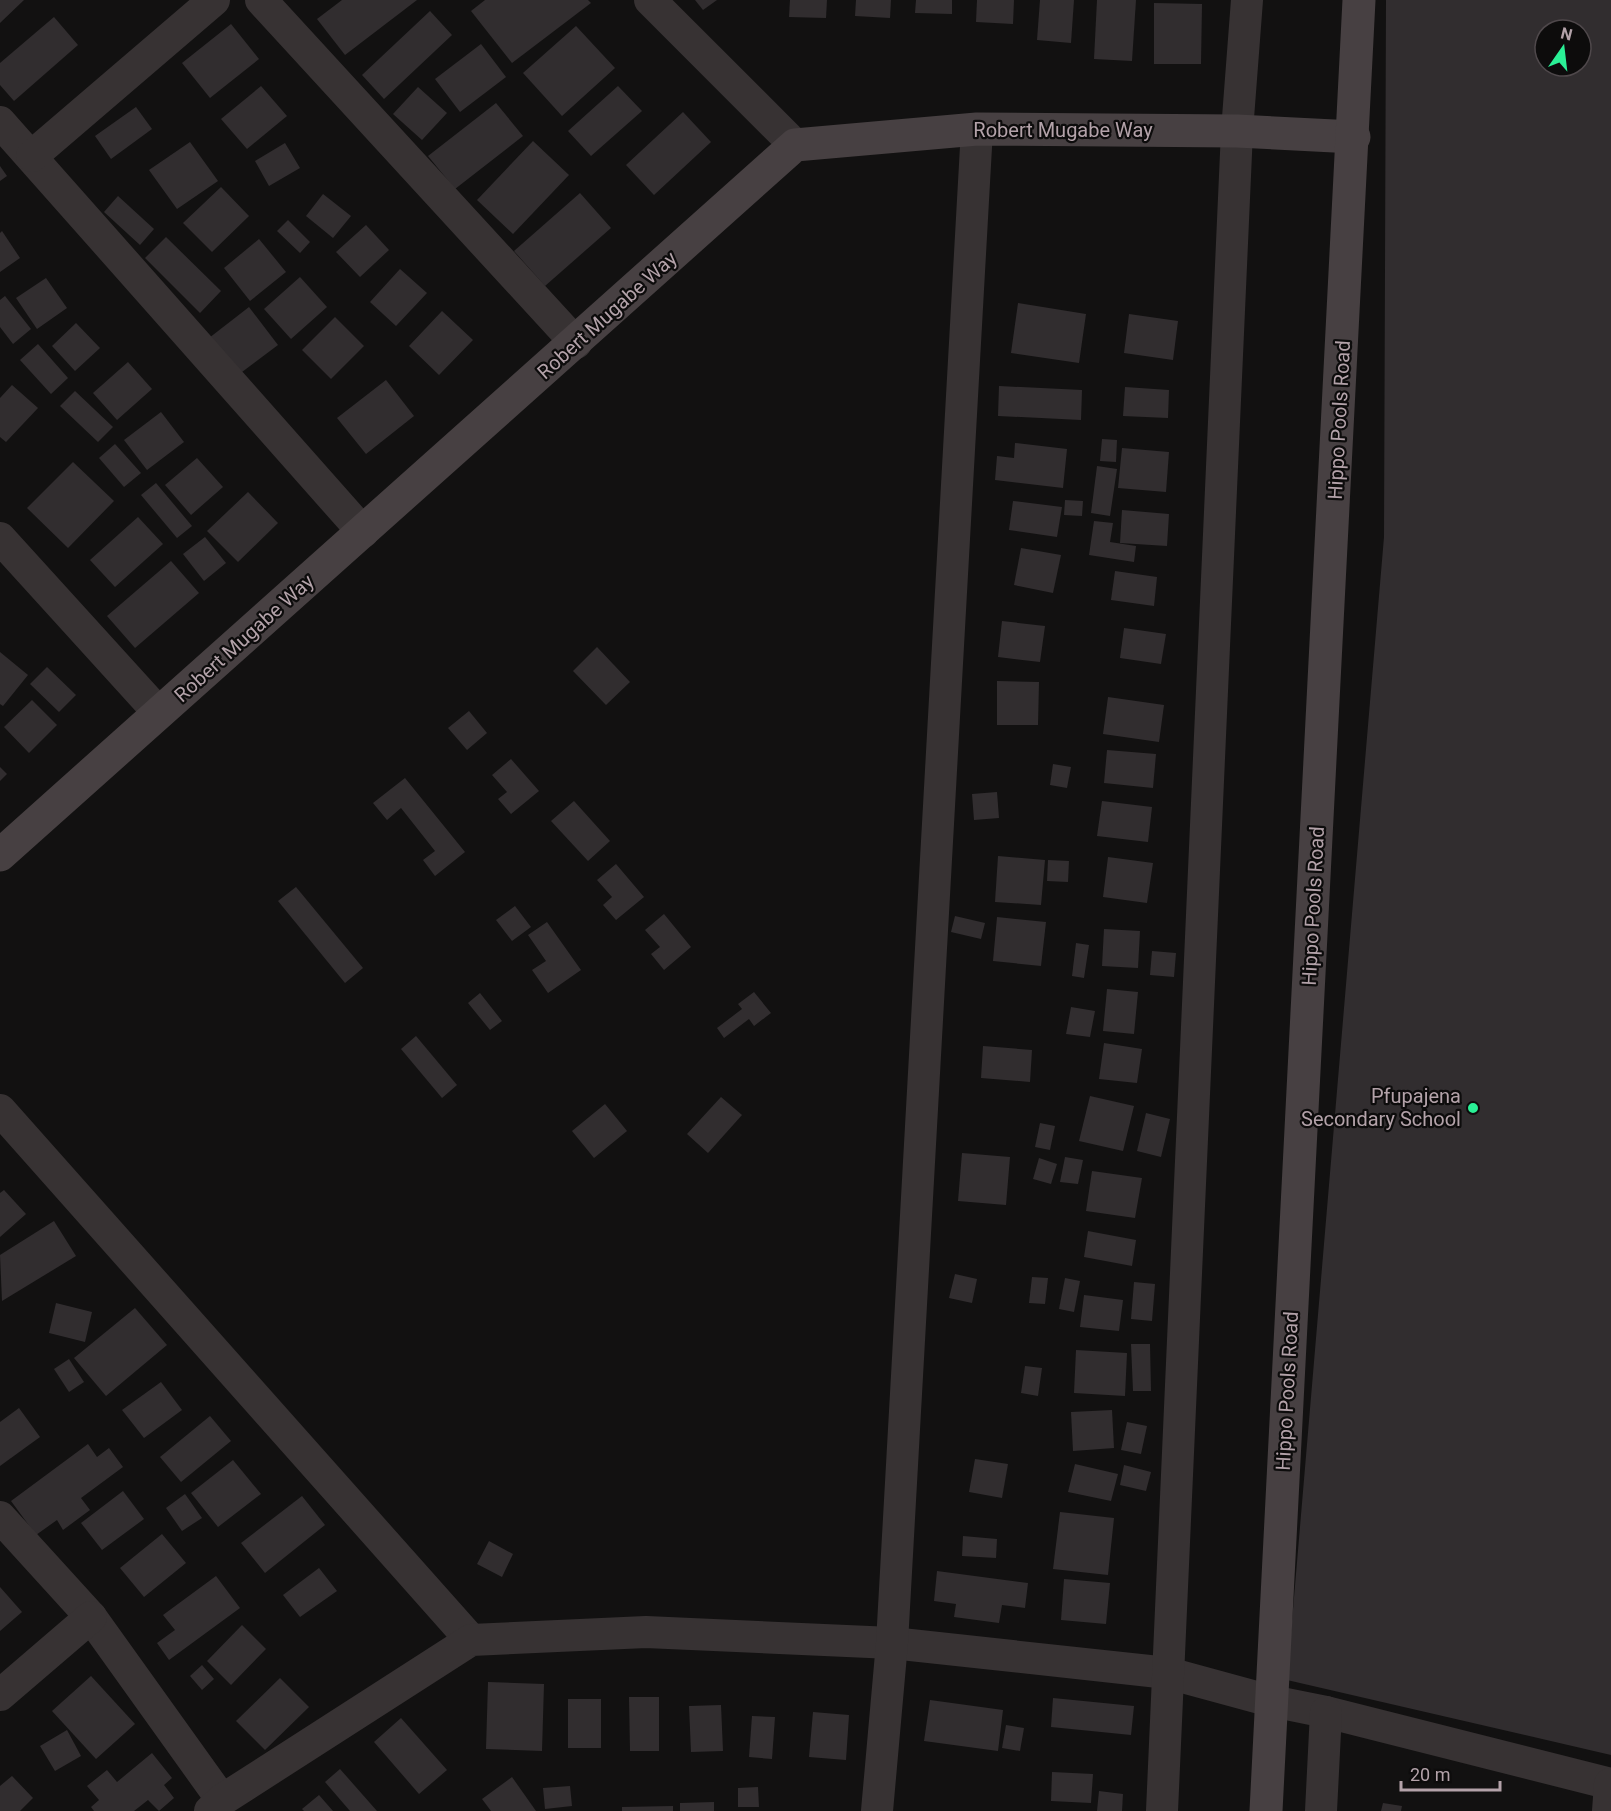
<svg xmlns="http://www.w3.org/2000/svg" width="1611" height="1811" font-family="Roboto,sans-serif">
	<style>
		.building { fill: #312d2f; fill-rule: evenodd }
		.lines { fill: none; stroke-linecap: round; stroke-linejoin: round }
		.street { stroke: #373233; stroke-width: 32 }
		.secondary { stroke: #474042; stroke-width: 33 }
		.poi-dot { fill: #2af096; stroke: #0d0c0c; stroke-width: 2 }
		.labels { text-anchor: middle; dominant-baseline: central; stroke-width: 4.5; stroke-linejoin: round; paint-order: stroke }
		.street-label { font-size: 20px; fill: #b3a2a9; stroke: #0d0c0c }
		.poi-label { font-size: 20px; fill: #b3a2a9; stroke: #0d0c0c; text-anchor: end }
	</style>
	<rect width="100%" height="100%" fill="#121111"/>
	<g class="building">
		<polygon points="0,0 24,0 0,23"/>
		<polygon points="342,0 417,0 345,55 317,19"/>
		<polygon points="485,0 588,0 591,3 512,63 471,11"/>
		<polygon points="695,0 717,0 703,10"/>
		<polygon points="790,0 827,0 826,18 789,17"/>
		<polygon points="856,0 891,0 890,18 855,16"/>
		<polygon points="916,0 952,0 952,14 915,13"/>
		<polygon points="977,0 1014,0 1013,24 976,22"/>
		<polygon points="1040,0 1074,0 1071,43 1037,40"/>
		<polygon points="1097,0 1136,0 1132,61 1094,59"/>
		<path d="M1386 0H1611V1755L1287 1680 1384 537ZM1545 30H1581V66H1545Z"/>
		<polygon points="1154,3 1202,4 1201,64 1154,64"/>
		<polygon points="430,11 452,35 384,99 362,75"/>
		<polygon points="54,17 78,45 14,101 0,85 0,63"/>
		<polygon points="231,24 259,59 210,98 182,63"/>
		<polygon points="576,26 615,68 562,116 523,73"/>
		<polygon points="481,44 506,77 460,112 435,79"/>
		<polygon points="261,86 287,116 247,149 221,119"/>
		<polygon points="618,86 642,111 591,156 568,131"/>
		<polygon points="418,87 447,113 422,140 393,114"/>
		<polygon points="496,103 523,136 455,189 428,156"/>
		<polygon points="136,107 152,129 111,159 95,136"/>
		<polygon points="683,112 711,142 654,195 626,165"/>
		<polygon points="533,141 569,175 513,234 477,200"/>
		<polygon points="190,142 218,181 177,209 149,170"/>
		<polygon points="285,143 300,168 269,186 255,161"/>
		<polygon points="0,166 7,176 0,181"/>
		<polygon points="221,187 249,216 212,252 183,223"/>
		<polygon points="580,193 611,228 545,286 514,251"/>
		<polygon points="323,194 351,216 333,238 306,216"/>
		<polygon points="118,196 154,229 140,245 104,212"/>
		<polygon points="288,220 310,242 300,253 277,231"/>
		<polygon points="366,225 389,250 360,277 336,252"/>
		<polygon points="2,231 20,258 0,272 0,233"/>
		<polygon points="166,237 221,291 200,313 145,258"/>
		<polygon points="259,239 286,272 250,301 224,268"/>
		<polygon points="400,269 427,293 396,326 370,302"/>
		<polygon points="300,277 327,307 291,339 264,309"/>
		<polygon points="46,278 67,308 37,329 16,298"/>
		<polygon points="5,296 31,329 13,344 0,327 0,300"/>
		<polygon points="1018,303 1086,314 1079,363 1011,353"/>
		<polygon points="249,307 278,345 238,375 209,338"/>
		<polygon points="442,311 473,340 439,375 409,346"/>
		<polygon points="1129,314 1178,321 1173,360 1124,353"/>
		<polygon points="335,317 364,346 331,379 302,350"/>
		<polygon points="76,323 100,348 75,371 52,346"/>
		<polygon points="38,344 68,378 51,394 20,360"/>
		<polygon points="128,362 152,389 117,420 93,393"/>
		<polygon points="386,380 414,416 366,454 337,418"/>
		<polygon points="12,385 38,408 6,442 0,437 0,398"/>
		<polygon points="999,386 1082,390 1081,420 998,416"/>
		<polygon points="1125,387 1169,390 1168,418 1123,416"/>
		<polygon points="75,391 113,427 98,442 60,406"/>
		<polygon points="161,412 184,442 147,470 124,440"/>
		<polygon points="1102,439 1117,440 1116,462 1100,461"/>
		<polygon points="1015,443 1067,449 1063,488 995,480 997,456 1014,458"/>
		<polygon points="115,444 141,473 124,487 99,458"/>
		<polygon points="1122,448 1169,452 1166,492 1118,488"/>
		<polygon points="197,458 223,487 191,515 165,485"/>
		<polygon points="73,462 114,501 68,548 27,508"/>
		<polygon points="1097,466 1117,469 1110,516 1091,513"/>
		<polygon points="156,483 192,526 177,538 141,495"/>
		<polygon points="248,492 278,523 238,562 207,531"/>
		<polygon points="1065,500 1083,501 1082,516 1064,515"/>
		<polygon points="1013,501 1062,507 1057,537 1009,530"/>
		<polygon points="1122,510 1169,514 1167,546 1120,543"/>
		<polygon points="138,517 163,544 115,587 90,560"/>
		<polygon points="1094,521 1113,523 1110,542 1136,546 1134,562 1089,555"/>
		<polygon points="205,537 226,563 204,581 183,554"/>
		<polygon points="1021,548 1061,555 1053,593 1014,585"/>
		<polygon points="171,561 199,593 135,648 107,616"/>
		<polygon points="1115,571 1157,577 1154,606 1111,600"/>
		<polygon points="1002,621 1045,626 1040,662 998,657"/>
		<polygon points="1124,628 1166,634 1161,664 1120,658"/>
		<polygon points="597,647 630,682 606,705 573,671"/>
		<polygon points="0,652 28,675 3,706 0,704"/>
		<polygon points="47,667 76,695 59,712 30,684"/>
		<polygon points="997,681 1039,682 1038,725 997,725"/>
		<polygon points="1108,697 1164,705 1159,742 1103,734"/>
		<polygon points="32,700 57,725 29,753 4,727"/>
		<polygon points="469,711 487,733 467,750 448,728"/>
		<polygon points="1107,750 1156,754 1153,788 1104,783"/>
		<polygon points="511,759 539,791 511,814 498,799 507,792 492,775"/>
		<polygon points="1053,764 1071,767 1067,788 1050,785"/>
		<polygon points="0,767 7,774 0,781"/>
		<polygon points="405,778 465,852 435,876 423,860 435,851 401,808 387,820 373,803"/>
		<polygon points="997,792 999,818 974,820 972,794"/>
		<polygon points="574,801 610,841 588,861 551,821"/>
		<polygon points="1102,801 1152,807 1148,842 1097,836"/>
		<polygon points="998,856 1045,860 1041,905 995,902"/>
		<polygon points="1108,857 1153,863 1147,903 1103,897"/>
		<polygon points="1048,860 1069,861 1068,882 1047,881"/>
		<polygon points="616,864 644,897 616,920 603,905 612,897 597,880"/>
		<polygon points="296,887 363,968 345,983 278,901"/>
		<polygon points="515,906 531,927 512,941 496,920"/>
		<polygon points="664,914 691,947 664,970 651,954 660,947 645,930"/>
		<polygon points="955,916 985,923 981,939 951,932"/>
		<polygon points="997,917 1046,922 1041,966 993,961"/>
		<polygon points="547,922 581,970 548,993 532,970 546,961 528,935"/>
		<polygon points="1104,929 1140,931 1138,968 1102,966"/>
		<polygon points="1076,943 1089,945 1084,978 1072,976"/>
		<polygon points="1152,951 1176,953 1174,977 1150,975"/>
		<polygon points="1107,989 1138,992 1134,1034 1103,1031"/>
		<polygon points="754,992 771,1013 754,1026 749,1019 724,1038 717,1028 742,1009 738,1004"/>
		<polygon points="480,993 502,1021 490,1030 468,1003"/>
		<polygon points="1071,1007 1095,1011 1090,1037 1066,1034"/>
		<polygon points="416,1036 457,1085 442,1098 401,1049"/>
		<polygon points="1104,1043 1142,1049 1137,1083 1099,1079"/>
		<polygon points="983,1046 1032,1050 1030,1082 981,1078"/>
		<polygon points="1090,1096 1134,1106 1123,1151 1079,1141"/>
		<polygon points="721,1097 742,1115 708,1153 687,1134"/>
		<polygon points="605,1104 627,1131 594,1158 572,1131"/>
		<polygon points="1146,1113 1170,1119 1161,1157 1137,1151"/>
		<polygon points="1040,1123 1055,1126 1050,1150 1035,1147"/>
		<polygon points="962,1153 1010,1157 1006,1205 958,1201"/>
		<polygon points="1065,1157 1083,1160 1078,1184 1060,1182"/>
		<polygon points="1039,1158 1057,1164 1051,1184 1033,1179"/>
		<polygon points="1092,1171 1142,1178 1135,1218 1086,1211"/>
		<polygon points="4,1190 26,1214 0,1237 0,1193"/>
		<polygon points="54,1221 76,1256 2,1301 0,1255"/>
		<polygon points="1088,1231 1136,1240 1132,1266 1084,1257"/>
		<polygon points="955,1274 977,1279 972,1303 949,1298"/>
		<polygon points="1032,1277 1048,1278 1045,1304 1029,1303"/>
		<polygon points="1065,1278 1080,1281 1074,1312 1059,1309"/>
		<polygon points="1134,1282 1155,1284 1152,1321 1131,1319"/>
		<polygon points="1084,1295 1123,1300 1119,1331 1080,1327"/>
		<polygon points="56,1303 92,1312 85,1342 49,1333"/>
		<polygon points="135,1308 167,1345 106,1396 74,1358"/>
		<polygon points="1131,1344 1150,1344 1151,1391 1133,1391"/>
		<polygon points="1076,1350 1127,1353 1125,1396 1074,1393"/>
		<polygon points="69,1359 84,1382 69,1392 54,1369"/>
		<polygon points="1025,1366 1042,1368 1038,1396 1021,1393"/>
		<polygon points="161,1382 182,1410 144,1438 122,1410"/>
		<polygon points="19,1408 40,1437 0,1466 0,1422"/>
		<polygon points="1112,1410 1114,1448 1073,1451 1071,1412"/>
		<polygon points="210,1416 231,1441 181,1482 160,1457"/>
		<polygon points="1127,1422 1147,1426 1141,1454 1121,1450"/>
		<polygon points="88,1444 97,1457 109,1448 123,1467 81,1498 90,1510 63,1530 57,1520 36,1535 11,1501"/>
		<polygon points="975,1459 1008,1464 1002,1498 969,1492"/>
		<polygon points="233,1460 261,1494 218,1527 191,1493"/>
		<polygon points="1075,1464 1118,1474 1111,1501 1068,1492"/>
		<polygon points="1124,1465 1151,1472 1146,1491 1120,1485"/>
		<polygon points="123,1491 144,1519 102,1550 81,1523"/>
		<polygon points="185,1494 202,1518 182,1531 166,1508"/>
		<polygon points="302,1496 325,1525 265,1573 241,1543"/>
		<polygon points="1060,1512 1114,1518 1108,1575 1053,1569"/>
		<polygon points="162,1534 186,1563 144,1597 120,1568"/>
		<polygon points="963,1536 997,1539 996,1558 962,1556"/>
		<polygon points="489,1541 513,1554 502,1577 477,1564"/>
		<polygon points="319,1568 337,1591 300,1617 283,1595"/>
		<polygon points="937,1571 1028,1583 1025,1608 1002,1605 999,1623 954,1617 956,1604 934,1601"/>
		<polygon points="216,1576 240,1608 169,1660 157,1643 175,1630 163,1615"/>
		<polygon points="1064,1579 1110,1583 1106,1624 1061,1620"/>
		<polygon points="0,1587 22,1612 0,1631"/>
		<polygon points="242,1625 266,1649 231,1685 207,1661"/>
		<polygon points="202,1665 214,1679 202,1690 190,1676"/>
		<polygon points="91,1676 135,1724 96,1759 52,1711"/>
		<polygon points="280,1678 309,1707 265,1750 236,1721"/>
		<polygon points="488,1682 544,1684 542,1751 486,1749"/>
		<polygon points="629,1697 659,1697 659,1751 630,1751"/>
		<polygon points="1053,1698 1134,1706 1131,1735 1051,1727"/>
		<rect x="568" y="1699" width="33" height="49"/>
		<polygon points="930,1700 1003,1710 998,1751 924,1741"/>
		<polygon points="721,1705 723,1751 691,1752 689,1706"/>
		<polygon points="813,1712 849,1715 846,1760 809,1757"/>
		<polygon points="752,1716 775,1717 772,1759 749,1757"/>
		<polygon points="401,1718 447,1770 419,1794 374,1742"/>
		<polygon points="1006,1725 1024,1728 1020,1751 1002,1748"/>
		<polygon points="67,1730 81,1756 55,1771 40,1746"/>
		<polygon points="152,1753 172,1778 164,1785 174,1798 159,1811 148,1800 134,1811 94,1811 91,1807 99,1800 87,1786 107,1770 117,1782"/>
		<polygon points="340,1769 377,1811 350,1811 325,1782"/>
		<polygon points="1052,1772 1093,1774 1091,1803 1051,1801"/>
		<polygon points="12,1776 33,1798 20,1811 0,1811 0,1786"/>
		<polygon points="512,1777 536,1811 491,1811 482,1799"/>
		<polygon points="570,1786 572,1806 545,1809 543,1788"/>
		<polygon points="758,1787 759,1807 738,1807 738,1788"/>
		<polygon points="1099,1791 1123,1794 1122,1811 1097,1811"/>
		<polygon points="319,1795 333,1811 304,1811 302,1809"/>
		<polygon points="714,1802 714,1811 680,1811 680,1803"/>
		<polygon points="1383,1803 1402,1806 1401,1811 1381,1811"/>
		<polygon points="673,1806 673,1811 622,1811 622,1807"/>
	</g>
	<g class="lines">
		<g class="street">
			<polyline points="261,0 576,343"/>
			<polyline points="650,0 795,145"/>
			<polyline points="0,122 363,532"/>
			<polyline points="32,156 214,0"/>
			<polyline points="0,538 159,713"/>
			<polyline points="0,1110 471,1640"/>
			<polyline points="0,1517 91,1617 222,1800"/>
			<polyline points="0,1695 91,1617"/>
			<polyline points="210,1811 222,1800 471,1640 646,1632 892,1643 1168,1673 1271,1701 1326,1712 1611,1784"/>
			<polyline points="877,1811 892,1643 977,129"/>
			<polyline points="1162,1811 1237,131 1247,0"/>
			<polyline points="1321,1811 1326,1712"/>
			<polyline points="1608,1811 1610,1784"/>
		</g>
		<g class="secondary">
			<polyline points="0,855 795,145 977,129 1237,131 1354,137"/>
			<polyline points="1266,1811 1359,0"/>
		</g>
	</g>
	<circle class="poi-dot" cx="1473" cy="1108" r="6"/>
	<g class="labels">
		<g class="street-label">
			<text x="1063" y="130">Robert Mugabe Way</text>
			<text transform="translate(607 315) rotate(-42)">Robert Mugabe Way</text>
			<text transform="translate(1339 420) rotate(-87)">Hippo Pools Road</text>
			<text transform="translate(244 638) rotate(-42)">Robert Mugabe Way</text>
			<text transform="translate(1313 906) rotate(-87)">Hippo Pools Road</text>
			<text transform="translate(1287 1391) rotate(-87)">Hippo Pools Road</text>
		</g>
		<g class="poi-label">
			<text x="1461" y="1096">Pfupajena<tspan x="1461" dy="23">Secondary School</tspan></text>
		</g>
	</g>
	<g transform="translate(1563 48) rotate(14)"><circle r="28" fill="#0d0c0c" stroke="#4f484b" stroke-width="1.5"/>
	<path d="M0-4.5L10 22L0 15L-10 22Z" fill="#2af096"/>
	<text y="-9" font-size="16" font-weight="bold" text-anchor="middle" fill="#b3a2a9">N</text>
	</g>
	<path d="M1401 1781v9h99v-9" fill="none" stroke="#b3a2a9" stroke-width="3"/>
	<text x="1410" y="1781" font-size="18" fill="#b3a2a9" stroke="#0d0c0c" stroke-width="4.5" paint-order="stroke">20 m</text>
</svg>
